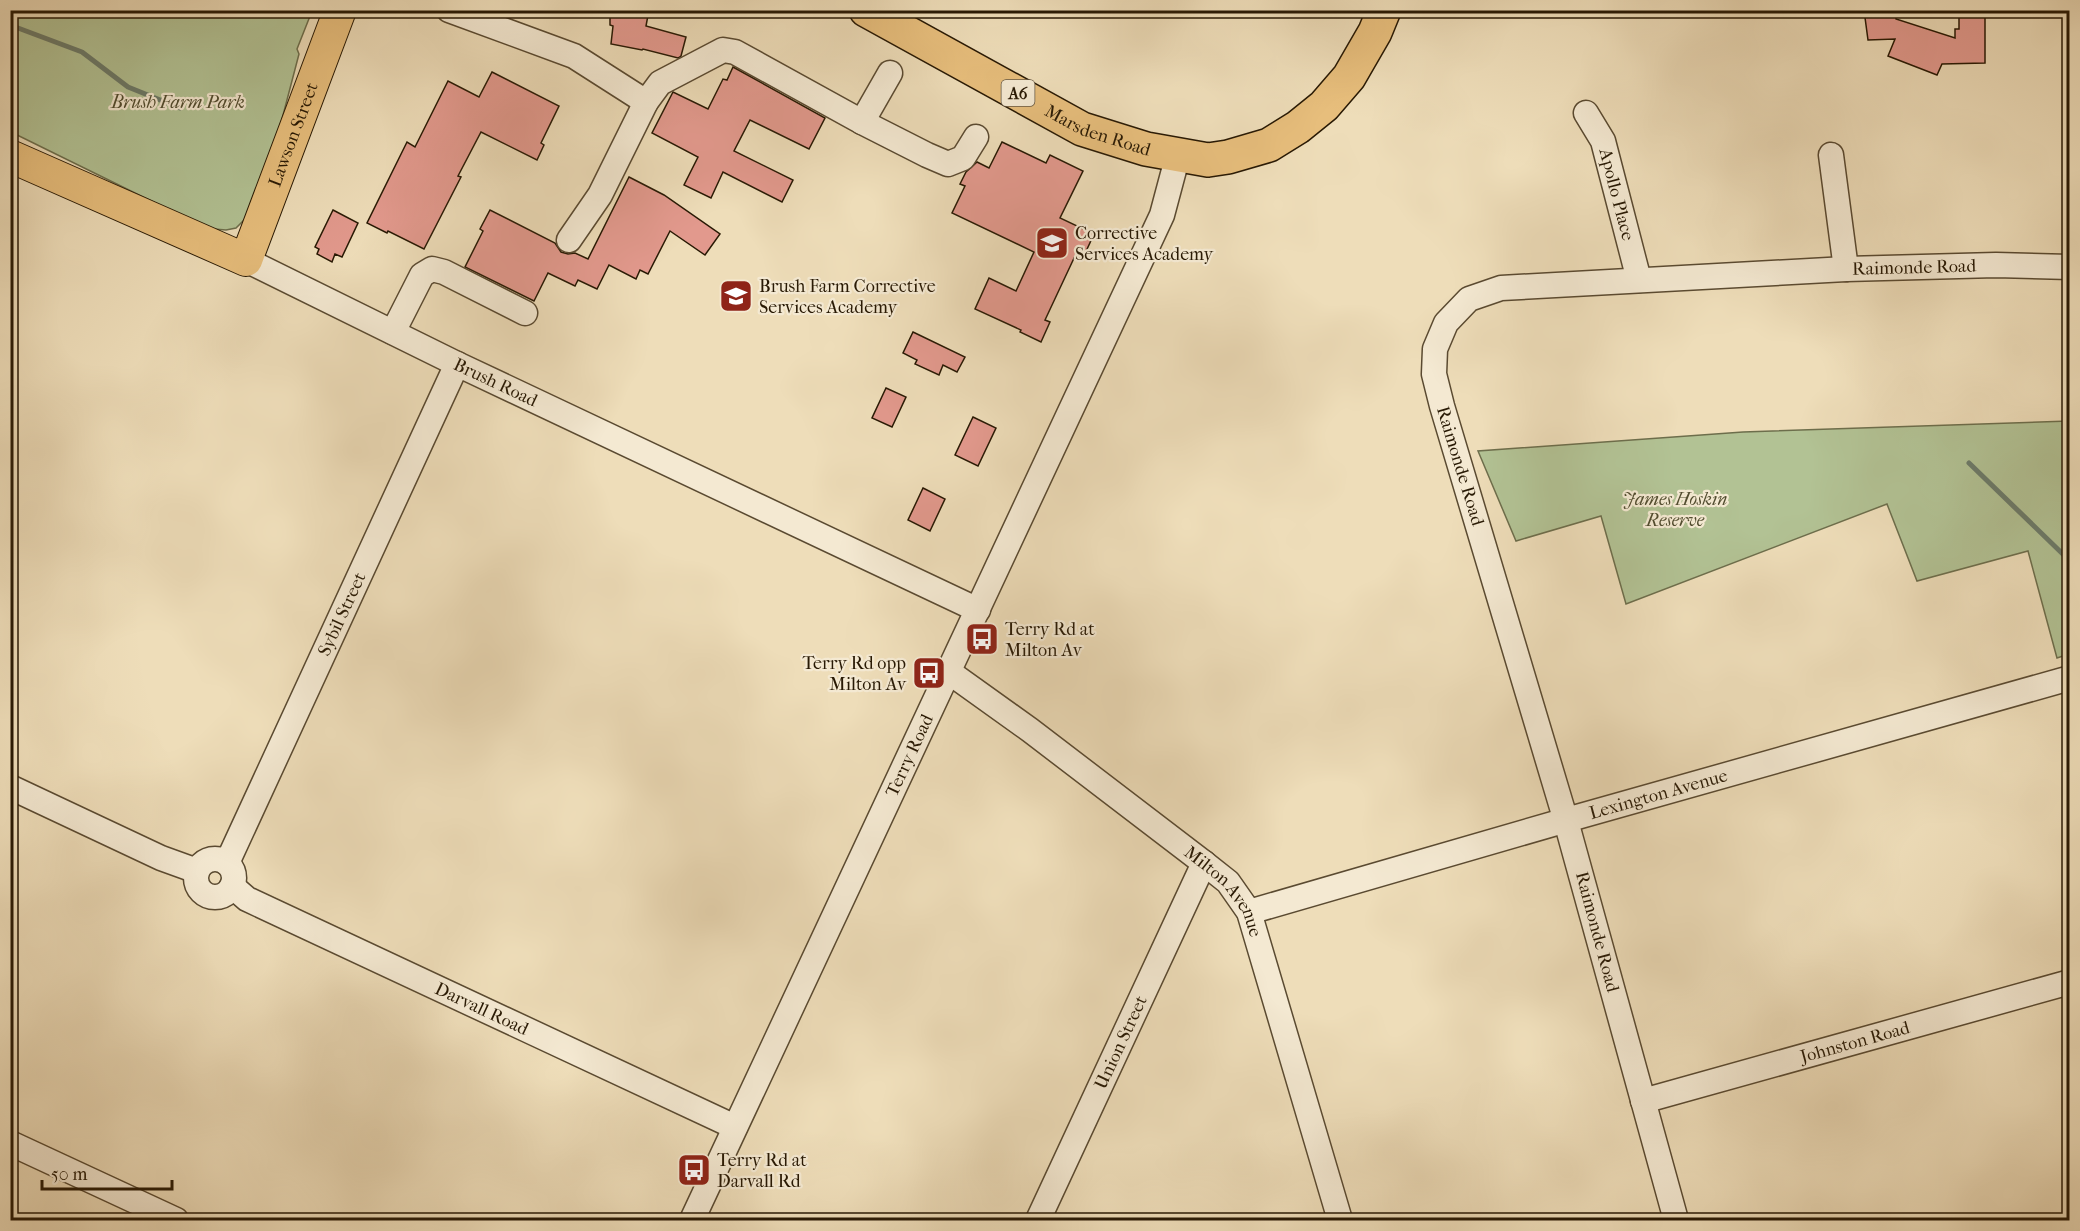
<svg xmlns="http://www.w3.org/2000/svg" width="2080" height="1231" font-family="'IM FELL French Canon',serif">
	<style>
		.green { fill: #b2c294; stroke: #6d6e4c; stroke-width: 1.5 }
		.lines { fill: none; stroke-linecap: round; stroke-linejoin: round }
		.stream { stroke: #6c7b6a; stroke-width: 5 }
		.building { fill: #e2998d; stroke: #281904; stroke-width: 1.5 }
		.minor-casing { stroke: #5a4a31; stroke-width: 27 }
		.major-casing { stroke: #281904; stroke-width: 34 }
		.highway-casing { stroke: #281904; stroke-width: 36 }
		.minor { stroke: #f4e9d2; stroke-width: 24 }
		.major { stroke: #e7be7c; stroke-width: 32 }
		.highway { stroke: #e7be7c; stroke-width: 33 }
		.labels { text-anchor: middle; dominant-baseline: central; stroke-width: 4.5; stroke-linejoin: round; paint-order: stroke }
		.shield { fill: #f4e9d2; stroke: #655742; stroke-width: 1.5 }
		.shield-label { font-size: 16px; font-weight: bold; fill: #281904 }
		.park-label { font-size: 18px; font-style: italic; fill: #514c2f; stroke: #f4e9d2 }
		.street-label { font-size: 18px; fill: #281904; stroke: #f4e9d2 }
		.poi-label { font-size: 18px; fill: #281904; stroke: #f4e9d2; text-anchor: start }
	</style>
	<rect width="100%" height="100%" fill="#eeddb9"/>
	<filter id="stains"><feTurbulence type="fractalNoise" baseFrequency=".00333" numOctaves="4"/><feColorMatrix values="0 0 0 0 .2 0 0 0 0 .09 0 0 0 0 .02 0 0 0 .5 -.17"/></filter>
	<radialGradient id="worn" r=".72"><stop offset=".6" stop-color="#630" stop-opacity="0"/><stop offset="1" stop-color="#630" stop-opacity=".3"/></radialGradient>
	<g class="green">
		<polygon points="10,11 312,11 297,49 299,54 265,184 247,217 236,228 226,230 214,229 198,224 11,132"/>
		<polygon points="2069,421 2069,654 2057,658 2028,551 1917,581 1887,504 1626,604 1601,516 1516,541 1478,451 1743,432"/>
	</g>
	<g class="lines">
		<g class="stream">
			<polyline points="10,25 82,52 128,87 180,108"/>
			<polyline points="1969,463 2070,561"/>
		</g>
	</g>
	<g class="building">
		<polygon points="610,10 649,10 646,26 686,37 681,56 678,58 643,49 642,50 611,44 613,26 610,25"/>
		<polygon points="1864,10 1896,10 1896,19 1955,38 1955,29 1959,29 1959,10 1985,10 1985,63 1942,64 1937,75 1888,56 1895,39 1868,40"/>
		<polygon points="733,67 825,118 809,149 750,120 734,151 793,180 782,202 723,172 711,198 684,185 698,157 652,133 673,92 708,109 723,79 727,80"/>
		<polygon points="492,72 559,106 541,143 544,145 537,160 481,132 458,176 461,177 424,249 388,231 387,233 367,223 407,142 415,147 448,81 479,97"/>
		<polygon points="1002,142 1046,163 1050,155 1083,171 1060,218 1094,234 1082,260 1075,256 1045,320 1050,322 1041,342 1020,332 1021,330 975,309 989,278 1016,291 1034,252 952,213 965,186 960,184 966,172 977,162 989,168"/>
		<polygon points="629,177 664,195 720,234 705,255 670,231 648,274 640,270 636,279 609,265 597,289 578,280 575,286 548,273 534,301 465,267 483,231 480,229 490,210 555,243 561,252 568,254 575,253 588,259"/>
		<polygon points="333,210 358,223 342,257 335,254 332,262 317,254 319,249 315,247"/>
		<polygon points="913,332 965,357 957,372 943,365 939,375 915,364 917,360 903,353"/>
		<polygon points="886,388 906,397 892,427 872,418"/>
		<polygon points="973,417 996,428 978,466 955,455"/>
		<polygon points="923,488 945,499 930,531 908,520"/>
	</g>
	<g class="lines">
		<g class="minor-casing">
			<g id="minor">
				<polyline points="449,10 574,56 646,102"/>
				<path id="s1" d="M1586 113 1603 141 1639 280"/>
				<polyline points="862,122 890,73"/>
				<polyline points="1831,155 1846,269"/>
				<polyline points="569,240 600,195 646,102 660,83 723,50 735,52 862,122 927,155 948,164 963,158 976,137"/>
				<path id="s2" d="M246 260 457 364 978 610"/>
				<polyline points="393,332 422,275 432,269 444,272 525,313"/>
				<path id="s3" d="M949 672 1030 730 1204 863 1228 882 1249 912 1340 1220"/>
				<polyline points="10,787 161,858 197,871"/>
				<circle cx="215" cy="878" r="19"/>
				<path id="s4" d="M227 863 457 364"/>
				<path id="s5" d="M232 886 247 899 735 1127"/>
				<path id="s6" d="M1249 912 1577 817 2070 678"/>
				<path id="s7" d="M1643 1101 2070 982"/>
				<polyline points="10,1143 176,1220"/>
				<path id="s8" d="M692 1220 1162 215 1178 155"/>
				<path id="s9" d="M1038 1220 1204 863"/>
				<path id="s10" d="M1676 1220 1566 821 1442 406 1434 374 1435 349 1446 323 1469 299 1501 288 1846 269 1996 265 2070 267"/>
			</g>
		</g>
		<g class="major-casing">
			<g id="major">
				<path id="s11" d="M10 156 246 260 340 10"/>
			</g>
		</g>
		<g class="highway-casing">
			<g id="highway">
				<path id="s12" d="M866 10 1082 129 1146 149 1208 160 1228 157 1269 145 1298 127 1324 106 1349 77 1375 32 1384 10"/>
			</g>
		</g>
		<use href="#minor" class="minor"/>
		<use href="#major" class="major"/>
		<use href="#highway" class="highway"/>
	</g>
	<defs>
		<g id="university-square" transform="scale(1.725)"><rect x="-9" y="-9" width="18" height="18" rx="4" fill="#8f2418" stroke="#f4e9d2"/><path d="M0-5L7-2L0 1L-7-2ZM-4 1L0 2.5L4 1V4Q0 6-4 4Z" fill="#fff"/></g>
		<g id="school-square" transform="scale(1.725)"><rect x="-9" y="-9" width="18" height="18" rx="4" fill="#8f2418" stroke="#f4e9d2"/><path d="M0-5L7-2L0 1L-7-2ZM-4 1L0 2.5L4 1V4Q0 6-4 4Z" fill="#fff"/></g>
		<g id="bus-square" transform="scale(1.725)"><rect x="-9" y="-9" width="18" height="18" rx="4" fill="#8f2418" stroke="#f4e9d2"/><path d="M-5-6H5V4H4V6H2V4H-2V6H-4V4H-5ZM-3.5-4V0h7V-4ZM-3.5 1.2v1.5H-2V1.2ZM2 1.2v1.5H3.5V1.2Z" fill="#fff"/></g>
	</defs>
	<g fill-rule="evenodd">
		<use href="#university-square" x="1052" y="243"/>
		<use href="#school-square" x="736" y="296"/>
		<use href="#bus-square" x="982" y="639"/>
		<use href="#bus-square" x="929" y="673"/>
		<use href="#bus-square" x="694" y="1170"/>
	</g>
	<g class="labels">
		<rect class="shield" x="1001.5" y="80" width="33" height="26" rx="4.5"/>
		<g class="shield-label">
			<text x="1018" y="93">A6</text>
		</g>
		<g class="park-label">
			<text x="178" y="102">Brush Farm Park</text>
			<text x="1675" y="499">James Hoskin<tspan x="1675" dy="21">Reserve</tspan></text>
		</g>
		<g class="street-label">
			<text stroke="none"><textPath href="#s12" startOffset="262">Marsden Road</textPath></text>
			<text stroke="none"><textPath href="#s11" startOffset="392">Lawson Street</textPath></text>
			<text stroke="none"><textPath href="#s1" startOffset="88">Apollo Place</textPath></text>
			<text stroke="none"><textPath href="#s10" startOffset="1414">Raimonde Road</textPath></text>
			<text stroke="none"><textPath href="#s2" startOffset="278">Brush Road</textPath></text>
			<text transform="translate(1460 466) rotate(73)">Raimonde Road</text>
			<text stroke="none"><textPath href="#s4" startOffset="274">Sybil Street</textPath></text>
			<text stroke="none"><textPath href="#s8" startOffset="513">Terry Road</textPath></text>
			<text stroke="none"><textPath href="#s6" startOffset="426">Lexington Avenue</textPath></text>
			<text stroke="none"><textPath href="#s3" startOffset="354">Milton Avenue</textPath></text>
			<text transform="translate(1597 932) rotate(75)">Raimonde Road</text>
			<text stroke="none"><textPath href="#s5" startOffset="279">Darvall Road</textPath></text>
			<text stroke="none"><textPath href="#s9" startOffset="196">Union Street</textPath></text>
			<text stroke="none"><textPath href="#s7" startOffset="220">Johnston Road</textPath></text>
		</g>
		<g class="poi-label">
			<text x="1075" y="233">Corrective<tspan x="1075" dy="21">Services Academy</tspan></text>
			<text x="759" y="286">Brush Farm Corrective<tspan x="759" dy="21">Services Academy</tspan></text>
			<text x="1005" y="629">Terry Rd at<tspan x="1005" dy="21">Milton Av</tspan></text>
			<text x="906" y="663" text-anchor="end">Terry Rd opp<tspan x="906" dy="21">Milton Av</tspan></text>
			<text x="717" y="1160">Terry Rd at<tspan x="717" dy="21">Darvall Rd</tspan></text>
		</g>
	</g>
	<rect width="2080" height="1231" fill="none" stroke="#eeddb9" stroke-width="36"/>
	<rect x="12" y="12" width="2056" height="1207" fill="none" stroke="#281904" stroke-width="3"/>
	<rect x="18" y="18" width="2044" height="1195" fill="none" stroke="#281904" stroke-width="1.5"/>
	<path d="M42 1180v9h130v-9" fill="none" stroke="#281904" stroke-width="3"/>
	<text x="51" y="1180" font-size="18" fill="#281904" stroke="#f4e9d2" stroke-width="4.5" paint-order="stroke">50 m</text>
	<rect width="100%" height="100%" filter="url(#stains)"/>
	<rect width="100%" height="100%" fill="url(#worn)"/>
</svg>
